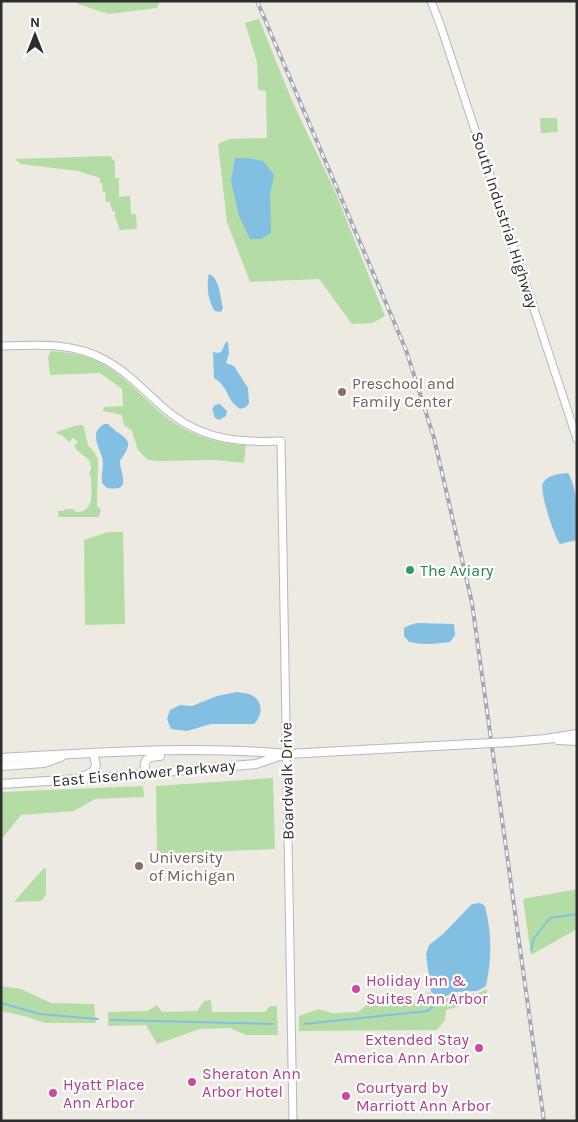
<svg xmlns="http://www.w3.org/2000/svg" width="578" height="1122" font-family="Karla,sans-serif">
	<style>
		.green { fill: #b3dda5 }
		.water { fill: #82bfe3 }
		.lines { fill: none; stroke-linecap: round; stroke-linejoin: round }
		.stream { stroke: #82bfe3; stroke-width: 2 }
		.tertiary-casing { stroke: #b6b7c0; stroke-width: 9 }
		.secondary-casing { stroke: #b6b7c0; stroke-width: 10 }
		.tertiary { stroke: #fff; stroke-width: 7 }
		.secondary { stroke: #fff; stroke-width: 8 }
		.rail-casing { stroke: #a5a6b6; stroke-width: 4 }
		.rail { stroke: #fff; stroke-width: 2; stroke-dasharray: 5.5; stroke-linecap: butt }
		.secondary-bridge-casing { stroke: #b6b7c0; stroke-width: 10; stroke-linecap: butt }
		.secondary-bridge { stroke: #fff; stroke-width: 8 }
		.education-dot { fill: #8d6e63; stroke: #fff; stroke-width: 2 }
		.leisure-dot { fill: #2e9e5b; stroke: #fff; stroke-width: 2 }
		.hotel-dot { fill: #d1479c; stroke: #fff; stroke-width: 2 }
		.labels { text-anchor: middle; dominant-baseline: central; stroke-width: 4.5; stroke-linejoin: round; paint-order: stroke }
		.street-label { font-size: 16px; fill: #2e2e2e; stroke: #fff }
		.education-label { font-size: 16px; fill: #785e54; stroke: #fff; text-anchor: start }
		.leisure-label { font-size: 16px; fill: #27864d; stroke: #fff; text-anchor: start }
		.hotel-label { font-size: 16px; fill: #b23c85; stroke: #fff; text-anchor: start }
	</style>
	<rect width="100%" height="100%" fill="#edeae2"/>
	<g class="green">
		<polygon points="78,1 160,1 157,8 108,14 78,4"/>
		<polygon points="259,19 293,103 336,194 385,316 373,323 352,324 319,279 250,282 227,222 218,144 229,139 267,138 266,91 258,90 257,62 245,23"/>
		<polygon points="540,118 557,118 558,132 541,133"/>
		<path d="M110 156 115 162V178H119V197L130 196 131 214H136L137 229 119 230C119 223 114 218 115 211H112L110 202H106L105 192H103L102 183H100V178L78 171 21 164 15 159Z"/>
		<path d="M51 351C66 352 81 354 95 360 121 372 140 395 161 413 184 433 215 444 246 445L244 463 215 460 160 461 148 460 138 450 132 431 124 425 122 415 103 411 104 407 123 406 122 389 100 373 50 375 48 357Z"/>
		<path d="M78 425H83L88 445 94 452 98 459 97 506 101 510 99 517H58V511H64L65 509H73L76 512C96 512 91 491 91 477L89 475C94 461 89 460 80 453 77 451 76 448 74 446L78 442 73 438 69 442 62 435H59L56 432Z"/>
		<polygon points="108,532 123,532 125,624 85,625 84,540"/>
		<polygon points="273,778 275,849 157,854 156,786"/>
		<polygon points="143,786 144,797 95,799 74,811 21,815 1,840 1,792"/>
		<polygon points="44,868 46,869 46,895 41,901 14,902"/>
		<polygon points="577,889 577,929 531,955 523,899"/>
		<polygon points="1,986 21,989 51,1003 94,1004 96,1023 45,1023 24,1016 1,1011"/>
		<polygon points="487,989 485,1007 468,1004 446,1010 445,1020 437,1030 299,1031 299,1016 318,1009 332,1013 358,1012 369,1003 415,1001 428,992 443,1000 456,994 476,994"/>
		<polygon points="211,1000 212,1012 265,1012 270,1006 277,1006 278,1035 246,1035 230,1028 200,1029 157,1044 146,1025 108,1026 108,1012 147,1011 157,1005 162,1012 197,1011 204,1001"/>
	</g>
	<g class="water">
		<polygon points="235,158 248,158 263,161 274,175 270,195 271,233 261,239 250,239 239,216 231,181"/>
		<path d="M209 274C220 278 220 298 223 308L221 312 215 311C208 303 206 284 209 274Z"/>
		<path d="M226 342H228L229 354 226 363 234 366 248 388 249 403 246 407 240 409C225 399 230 388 214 378L213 352 217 353 221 352Z"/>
		<path d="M220 404 227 411 226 416 219 420 215 418C214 412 210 410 215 405Z"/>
		<path d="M104 424H108C125 441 137 437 120 461 120 475 133 492 107 488L102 483C101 476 103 469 103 462 102 449 87 434 104 424Z"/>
		<path d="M568 473C578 488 577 520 577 540L560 544C554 536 539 491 543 483 548 474 560 474 568 473Z"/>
		<path d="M417 623 454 624 455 635 450 642C437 644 423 645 409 642L404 636V628L410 625Z"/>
		<path d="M237 692C242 693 249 693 253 696 264 703 262 716 254 724H211L187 731 171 729 167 719 170 710 180 705 192 706 217 696Z"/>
		<path d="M480 903 485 906C492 935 492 957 486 986L477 991 455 992 442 998 431 992 426 954 429 945 443 934 472 904Z"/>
	</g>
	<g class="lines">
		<g class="stream">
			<polyline points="531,950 534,938 550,918 577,914"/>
			<polyline points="1,1003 40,1014 98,1019"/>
			<polyline points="111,1020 273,1024"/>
			<polyline points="304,1024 428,1011 443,997"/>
		</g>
		<g class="tertiary-casing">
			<g id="tertiary">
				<polyline points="431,1 441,27 577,439"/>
				<path d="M1 346C37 345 73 342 105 360 128 372 145 392 164 408 199 439 237 443 281 441L293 1121"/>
			</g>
		</g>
		<g class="secondary-casing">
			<g id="secondary">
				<polyline points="558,740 577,741"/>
				<polyline points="510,742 546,739 577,734"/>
				<path d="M1 758C94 753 194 745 286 754L473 744"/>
				<polyline points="1,766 44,763 61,757"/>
				<path d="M147 774C141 761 147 756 160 756"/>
				<path d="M83 776C97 772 98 767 93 753"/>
				<polyline points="1,784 108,777 256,764 282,755"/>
			</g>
		</g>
		<use href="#tertiary" class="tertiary"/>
		<use href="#secondary" class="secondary"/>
		<g class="rail-casing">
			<polyline id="rail" points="257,1 406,350 434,438 472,603 544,1121"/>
		</g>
		<use href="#rail" class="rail"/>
		<g class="secondary-bridge-casing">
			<polyline id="secondary-bridge" points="473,744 510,742"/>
		</g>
		<use href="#secondary-bridge" class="secondary-bridge"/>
	</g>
	<g class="education-dot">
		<circle cx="342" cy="392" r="5"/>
		<circle cx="139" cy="866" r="5"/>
	</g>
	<circle class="leisure-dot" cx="410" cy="570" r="5"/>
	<g class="hotel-dot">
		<circle cx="356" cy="989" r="5"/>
		<circle cx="479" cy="1048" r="5"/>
		<circle cx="192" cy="1082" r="5"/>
		<circle cx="53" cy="1093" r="5"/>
		<circle cx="346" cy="1096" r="5"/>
	</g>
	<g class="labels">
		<g class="street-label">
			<text transform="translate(505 220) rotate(72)">South Industrial Highway</text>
			<text transform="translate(144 773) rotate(-5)">East Eisenhower Parkway</text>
			<text transform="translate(287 781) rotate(-91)">Boardwalk Drive</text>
		</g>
		<g class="education-label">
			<text x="352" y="383">Preschool and<tspan x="352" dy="18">Family Center</tspan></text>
			<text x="149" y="857">University<tspan x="149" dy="18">of Michigan</tspan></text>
		</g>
		<g class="leisure-label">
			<text x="420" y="570">The Aviary</text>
		</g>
		<g class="hotel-label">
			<text x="366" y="980">Holiday Inn &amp;<tspan x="366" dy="18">Suites Ann Arbor</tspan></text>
			<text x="469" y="1039" text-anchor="end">Extended Stay<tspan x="469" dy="18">America Ann Arbor</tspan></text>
			<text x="202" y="1073">Sheraton Ann<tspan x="202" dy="18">Arbor Hotel</tspan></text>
			<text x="63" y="1084">Hyatt Place<tspan x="63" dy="18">Ann Arbor</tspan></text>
			<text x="356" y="1087">Courtyard by<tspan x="356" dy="18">Marriott Ann Arbor</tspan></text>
		</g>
	</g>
	<rect width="578" height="1122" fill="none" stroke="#2e2e2e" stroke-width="5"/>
	<g transform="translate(35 35)" stroke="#ffffff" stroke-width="4" paint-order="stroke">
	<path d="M0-4L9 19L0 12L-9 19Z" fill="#2e2e2e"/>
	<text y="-8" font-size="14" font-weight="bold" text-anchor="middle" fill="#2e2e2e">N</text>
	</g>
</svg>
